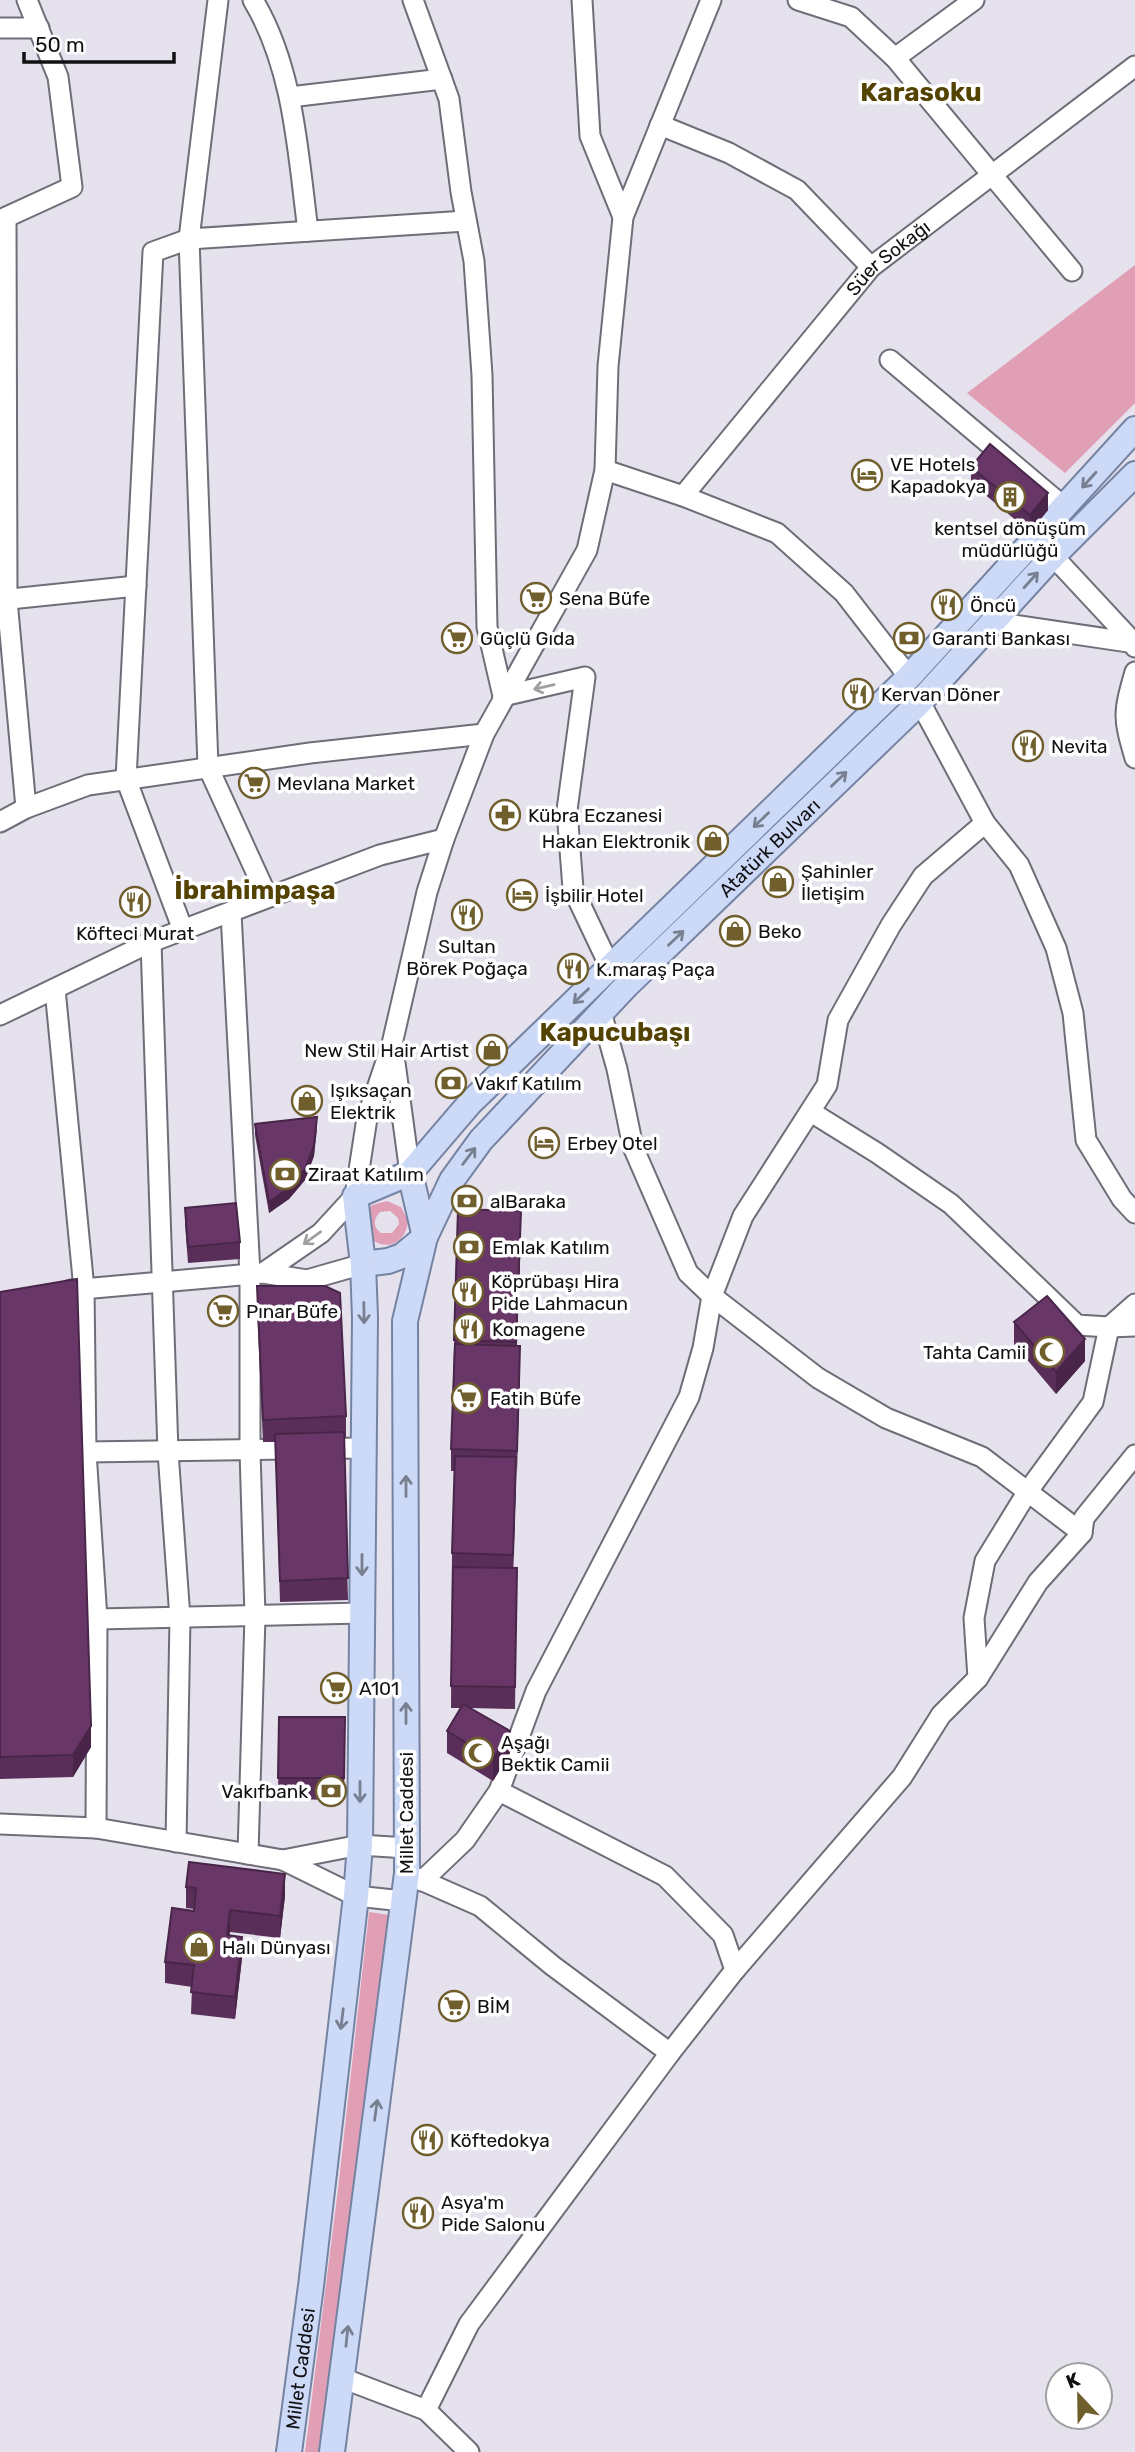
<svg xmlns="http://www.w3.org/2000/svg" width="1135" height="2452" font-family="Rubik,sans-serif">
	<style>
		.green { fill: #e19fb5; fill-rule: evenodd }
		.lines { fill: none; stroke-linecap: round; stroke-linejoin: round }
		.minor-casing { stroke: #6f6d77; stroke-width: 23 }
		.major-casing { stroke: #7583a3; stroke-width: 28 }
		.minor { stroke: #fff; stroke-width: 19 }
		.major { stroke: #cddaf7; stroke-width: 24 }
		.wall { fill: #592f59 }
		.shaded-wall { fill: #492649 }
		.building { fill: #683768; stroke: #492649; stroke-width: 2 }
		.oneway { stroke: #787f90 }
		.oneway2 { stroke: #a09fa1 }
		.labels { text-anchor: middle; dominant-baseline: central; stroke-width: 7; stroke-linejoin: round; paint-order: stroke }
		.street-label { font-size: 19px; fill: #111013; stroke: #fff }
		.poi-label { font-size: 19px; fill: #111013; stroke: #fff; text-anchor: start }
		.district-label { font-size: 26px; font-weight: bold; fill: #544200; stroke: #fff }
	</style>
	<rect width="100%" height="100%" fill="#e5e2ed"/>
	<g class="green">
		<polygon points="1135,265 1135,403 1065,473 967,393"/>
		<path d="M387 1201 401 1207 408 1221C406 1242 388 1252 371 1239L367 1211 372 1205ZM390 1211 398 1218 399 1224 392 1233H381C373 1227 373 1219 380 1212Z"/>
		<polygon points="369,1912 389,1915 353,2190 322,2452 305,2452 338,2189"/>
	</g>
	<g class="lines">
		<g class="minor-casing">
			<g id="minor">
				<polyline points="218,0 189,239 208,767 267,896"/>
				<path d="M253 0C294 68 298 154 308 231"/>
				<polyline points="413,0 449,99 461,192 474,261 482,375 487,627 503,696"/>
				<polyline points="582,0 590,136 623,217"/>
				<polyline points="798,0 851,17 895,58 1072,271"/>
				<polyline points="0,28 39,28"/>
				<polyline points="895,58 974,0"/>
				<polyline points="290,97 442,79"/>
				<polyline points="660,125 729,153 797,190 871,267"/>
				<polyline points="6,218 7,600 26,808"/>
				<polyline points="0,220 72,187 58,77 27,0"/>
				<polyline points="890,360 1064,507"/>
				<polyline points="605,470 683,496 777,533 844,593 909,677"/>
				<path id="s1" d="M683 496 871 267 1135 66"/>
				<polyline points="1053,556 1133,642 1135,647"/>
				<polyline points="0,600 136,586"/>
				<polyline points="994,622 1135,643"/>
				<path d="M1135 672C1123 714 1123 717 1135 758"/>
				<polyline points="503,696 585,677 567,810 573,889 610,967"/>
				<polyline points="920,702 985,823 1019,865 1056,948 1073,1013 1086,1140 1122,1199 1135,1213"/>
				<polyline points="0,822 26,808 88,785 310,753 484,734"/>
				<polyline points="231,913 250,1274 250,1451 255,1616 248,1854"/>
				<polyline points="183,930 126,779 153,252 189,239 466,221"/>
				<polyline points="151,942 168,1452 180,1618 176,1842"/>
				<polyline points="55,989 84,1289 86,1452 97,1619 96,1828"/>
				<polyline points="601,1012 617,1069 633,1147 688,1273 712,1296 818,1378 886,1418 982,1457 1082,1533"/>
				<polyline points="0,1015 151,942 380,855 444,839"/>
				<polyline points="393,1048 410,1173"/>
				<polyline points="811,1112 877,1153 951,1204 1077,1325 1109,1327 1135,1326"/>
				<polyline points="263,1273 321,1233 355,1196 367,1118 392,1044 427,892 444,839 484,734 587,550 605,470 608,366 623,217 711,0"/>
				<polyline points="71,1290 263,1273 307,1280 363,1264"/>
				<polyline points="86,1452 363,1448"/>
				<polyline points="97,1619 362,1613"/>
				<polyline points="978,1678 974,1618 985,1561 1028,1491 1093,1402 1109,1327 1135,1304"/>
				<polyline points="499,1791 665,1876 723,1935 735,1970"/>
				<polyline points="0,1824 96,1828 283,1860 356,1896 403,1901"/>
				<polyline points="283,1860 360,1845 407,1848"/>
				<polyline points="414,1877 480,1906 553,1966 670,2053"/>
				<polyline points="422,1881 465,1840 499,1791 536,1691 689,1397 703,1348 712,1296 743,1216 827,1085 838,1020 891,925 923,876 985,823"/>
				<polyline points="342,2378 426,2410 469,2452"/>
				<polyline points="426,2410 469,2324 670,2053 735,1970 902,1777 941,1715 978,1678 1038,1582 1082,1533 1084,1518 1135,1455"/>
			</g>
		</g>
		<g class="major-casing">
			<g id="major">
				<path id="s2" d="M363 1264 388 1261 402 1256 425 1237 452 1180 481 1140 627 985 920 702 1053 556 1135 474"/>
				<path id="s3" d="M289 2452 311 2286 356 1896 360 1845 365 1317 363 1264 355 1196 410 1173 470 1103 909 677 1135 429"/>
				<polyline points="332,2452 407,1873 405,1321 425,1237 410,1173"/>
			</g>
		</g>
		<use href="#minor" class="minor"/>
		<use href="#major" class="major"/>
	</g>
	<g class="wall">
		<polygon points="971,467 1048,510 1030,532 971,483"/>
		<polygon points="255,1124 317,1129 314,1156 305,1180 289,1199 269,1213 255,1135"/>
		<polygon points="185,1208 240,1242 240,1259 188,1263 185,1224"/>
		<polygon points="458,1209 521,1233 517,1345 520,1367 513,1568 517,1568 515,1709 471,1708 510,1753 493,1781 447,1753 447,1731 461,1708 451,1708 452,1553 455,1471 451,1471 451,1449"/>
		<polygon points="257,1286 346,1416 346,1438 344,1438 348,1600 280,1602 275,1442 263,1442 257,1308"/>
		<polygon points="0,1292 91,1747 73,1777 0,1779"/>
		<polygon points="1014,1322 1085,1361 1056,1394 1014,1344"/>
		<polygon points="279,1717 345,1717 344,1800 278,1799"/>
		<polygon points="186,1887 285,1896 280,1938 230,1932 229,1935 242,1958 235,2019 191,2014 192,1987 165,1983 165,1962 194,1911 194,1909 186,1908"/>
	</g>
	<g class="shaded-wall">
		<polygon points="1048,493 1048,510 1030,532 1030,515"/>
		<polygon points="317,1117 314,1156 305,1180 289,1199 269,1213 269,1202"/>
		<polygon points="521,1211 521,1233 516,1364 516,1342"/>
		<polygon points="1085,1339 1085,1361 1056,1394 1056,1372"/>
		<polygon points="520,1346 520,1367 517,1473 517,1451"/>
		<polygon points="516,1457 516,1479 513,1577 513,1555"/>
		<polygon points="91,1726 91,1747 73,1777 73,1755"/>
		<polygon points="510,1731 510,1753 493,1781 493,1759"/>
		<polygon points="285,1874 285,1896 280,1938 280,1916"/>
		<polygon points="230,1910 230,1932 227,1957 227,1935"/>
		<polygon points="242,1937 242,1958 235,2019 235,1997"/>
	</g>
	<g class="building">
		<polygon points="990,444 1048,493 1030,515 971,467"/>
		<polygon points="317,1117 314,1145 305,1169 289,1188 269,1202 255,1124"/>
		<polygon points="236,1203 240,1242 188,1247 185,1208"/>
		<polygon points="458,1209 521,1211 516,1342 454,1340"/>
		<polygon points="77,1279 91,1726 73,1755 0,1757 0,1292"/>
		<polygon points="257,1286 325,1286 340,1293 346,1416 263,1420"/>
		<polygon points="1047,1296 1085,1339 1056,1372 1014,1322"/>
		<polygon points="455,1344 520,1346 517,1451 451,1449"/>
		<polygon points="344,1432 348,1578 280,1581 275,1434"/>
		<polygon points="455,1456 516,1457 513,1555 452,1553"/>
		<polygon points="453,1567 517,1568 515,1687 451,1686"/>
		<polygon points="463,1704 510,1731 493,1759 447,1731"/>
		<polygon points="279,1717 345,1717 344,1778 278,1778"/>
		<polygon points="189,1862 285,1874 280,1916 230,1910 227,1935 242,1937 235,1997 191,1992 194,1965 165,1962 172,1908 194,1911 196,1888 186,1887"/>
	</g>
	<defs><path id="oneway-shaft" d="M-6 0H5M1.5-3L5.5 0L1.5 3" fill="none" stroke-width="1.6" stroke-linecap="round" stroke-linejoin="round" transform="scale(1.75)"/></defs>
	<g class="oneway">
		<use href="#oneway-shaft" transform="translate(1089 480) rotate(132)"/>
		<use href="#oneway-shaft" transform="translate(1031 580) rotate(-48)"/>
		<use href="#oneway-shaft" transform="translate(839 779) rotate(-44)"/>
		<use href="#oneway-shaft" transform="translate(761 820) rotate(136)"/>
		<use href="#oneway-shaft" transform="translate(676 938) rotate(-44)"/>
		<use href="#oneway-shaft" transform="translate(581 996) rotate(136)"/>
		<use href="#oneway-shaft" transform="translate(469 1156) rotate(-53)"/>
		<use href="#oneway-shaft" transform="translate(364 1313) rotate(89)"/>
		<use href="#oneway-shaft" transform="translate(406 1486) rotate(-90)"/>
		<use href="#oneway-shaft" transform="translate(362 1565) rotate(90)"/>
		<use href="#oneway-shaft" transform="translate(406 1713) rotate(-90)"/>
		<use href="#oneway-shaft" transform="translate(360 1792) rotate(90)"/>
		<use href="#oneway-shaft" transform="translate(342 2019) rotate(97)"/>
		<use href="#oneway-shaft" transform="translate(376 2110) rotate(-82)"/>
		<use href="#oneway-shaft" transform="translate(347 2336) rotate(-84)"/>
	</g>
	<g class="oneway2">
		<use href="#oneway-shaft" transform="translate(544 687) rotate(167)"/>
		<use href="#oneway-shaft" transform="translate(312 1238) rotate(144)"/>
	</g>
	<defs>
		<g id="hotel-ring" transform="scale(1.575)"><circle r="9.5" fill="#fff" stroke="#705f2d" stroke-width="1.5"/><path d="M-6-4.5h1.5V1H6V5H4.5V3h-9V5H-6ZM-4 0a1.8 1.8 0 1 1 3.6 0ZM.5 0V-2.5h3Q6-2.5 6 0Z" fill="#705f2d"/></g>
		<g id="building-ring" transform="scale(1.575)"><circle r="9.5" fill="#fff" stroke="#705f2d" stroke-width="1.5"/><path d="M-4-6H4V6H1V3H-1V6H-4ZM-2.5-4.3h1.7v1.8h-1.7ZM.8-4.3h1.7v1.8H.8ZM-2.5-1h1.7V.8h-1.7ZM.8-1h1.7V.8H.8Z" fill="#705f2d"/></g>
		<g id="supermarket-ring" transform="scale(1.575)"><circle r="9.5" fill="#fff" stroke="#705f2d" stroke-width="1.5"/><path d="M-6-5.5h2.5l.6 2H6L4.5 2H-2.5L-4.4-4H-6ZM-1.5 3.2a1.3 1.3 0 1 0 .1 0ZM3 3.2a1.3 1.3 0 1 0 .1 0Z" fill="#705f2d"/></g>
		<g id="restaurant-ring" transform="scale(1.575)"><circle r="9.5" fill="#fff" stroke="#705f2d" stroke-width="1.5"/><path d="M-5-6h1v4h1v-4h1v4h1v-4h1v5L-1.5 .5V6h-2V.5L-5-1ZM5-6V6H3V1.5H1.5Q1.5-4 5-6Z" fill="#705f2d"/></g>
		<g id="bank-ring" transform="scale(1.575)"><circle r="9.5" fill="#fff" stroke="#705f2d" stroke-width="1.5"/><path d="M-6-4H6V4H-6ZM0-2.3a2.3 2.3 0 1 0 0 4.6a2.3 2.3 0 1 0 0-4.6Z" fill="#705f2d"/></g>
		<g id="pharmacy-ring" transform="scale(1.575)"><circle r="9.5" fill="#fff" stroke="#705f2d" stroke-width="1.5"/><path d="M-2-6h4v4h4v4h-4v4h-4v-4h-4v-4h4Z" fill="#705f2d"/></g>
		<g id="shop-ring" transform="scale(1.575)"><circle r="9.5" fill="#fff" stroke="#705f2d" stroke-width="1.5"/><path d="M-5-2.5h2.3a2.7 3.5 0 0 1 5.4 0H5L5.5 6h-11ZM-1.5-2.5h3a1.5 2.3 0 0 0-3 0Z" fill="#705f2d"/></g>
		<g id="mosque-ring" transform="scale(1.575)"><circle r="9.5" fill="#fff" stroke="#705f2d" stroke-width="1.5"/><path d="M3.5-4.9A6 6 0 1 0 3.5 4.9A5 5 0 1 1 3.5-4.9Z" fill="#705f2d"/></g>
	</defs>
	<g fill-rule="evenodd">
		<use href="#hotel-ring" x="867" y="475"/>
		<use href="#building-ring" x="1010" y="497"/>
		<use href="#supermarket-ring" x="536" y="598"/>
		<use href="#restaurant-ring" x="947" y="605"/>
		<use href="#supermarket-ring" x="457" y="638"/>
		<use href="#bank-ring" x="909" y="638"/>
		<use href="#restaurant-ring" x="858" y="694"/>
		<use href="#restaurant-ring" x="1028" y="746"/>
		<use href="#supermarket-ring" x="254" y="783"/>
		<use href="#pharmacy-ring" x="505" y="815"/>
		<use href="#shop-ring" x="713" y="841"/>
		<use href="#shop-ring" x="778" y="882"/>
		<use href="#hotel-ring" x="522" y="895"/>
		<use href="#restaurant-ring" x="135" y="902"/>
		<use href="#restaurant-ring" x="467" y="915"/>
		<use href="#shop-ring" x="735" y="931"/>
		<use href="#restaurant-ring" x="573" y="969"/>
		<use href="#shop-ring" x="492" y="1050"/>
		<use href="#bank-ring" x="451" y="1083"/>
		<use href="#shop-ring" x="307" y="1101"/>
		<use href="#hotel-ring" x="544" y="1143"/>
		<use href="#bank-ring" x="285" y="1174"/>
		<use href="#bank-ring" x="467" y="1201"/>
		<use href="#bank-ring" x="469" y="1247"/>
		<use href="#restaurant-ring" x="468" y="1292"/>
		<use href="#supermarket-ring" x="223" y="1311"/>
		<use href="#restaurant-ring" x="469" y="1329"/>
		<use href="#mosque-ring" x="1049" y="1352"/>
		<use href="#supermarket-ring" x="467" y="1398"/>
		<use href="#supermarket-ring" x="336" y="1688"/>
		<use href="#mosque-ring" x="478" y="1753"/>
		<use href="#bank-ring" x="331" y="1791"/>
		<use href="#shop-ring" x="199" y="1947"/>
		<use href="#supermarket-ring" x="454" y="2006"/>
		<use href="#restaurant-ring" x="427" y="2140"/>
		<use href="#restaurant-ring" x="418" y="2213"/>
	</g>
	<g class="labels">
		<g class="street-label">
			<text stroke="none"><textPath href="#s1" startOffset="315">Süer Sokağı</textPath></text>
			<text stroke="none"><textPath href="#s2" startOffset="593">Atatürk Bulvarı</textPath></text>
			<text transform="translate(406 1813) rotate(-90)">Millet Caddesi</text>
			<text stroke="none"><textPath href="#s3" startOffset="84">Millet Caddesi</textPath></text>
		</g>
		<g class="poi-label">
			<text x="890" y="464">VE Hotels<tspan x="890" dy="22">Kapadokya</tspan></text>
			<text x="1010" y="528" text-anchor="middle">kentsel dönüşüm<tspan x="1010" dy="22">müdürlüğü</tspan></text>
			<text x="559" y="598">Sena Büfe</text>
			<text x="970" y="605">Öncü</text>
			<text x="480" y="638">Güçlü Gıda</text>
			<text x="932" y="638">Garanti Bankası</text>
			<text x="881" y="694">Kervan Döner</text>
			<text x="1051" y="746">Nevita</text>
			<text x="277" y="783">Mevlana Market</text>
			<text x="528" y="815">Kübra Eczanesi</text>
			<text x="690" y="841" text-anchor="end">Hakan Elektronik</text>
			<text x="801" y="871">Şahinler<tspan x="801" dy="22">İletişim</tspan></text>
			<text x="545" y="895">İşbilir Hotel</text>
			<text x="758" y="931">Beko</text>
			<text x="135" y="933" text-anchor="middle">Köfteci Murat</text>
			<text x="467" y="946" text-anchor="middle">Sultan<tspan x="467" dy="22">Börek Poğaça</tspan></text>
			<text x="596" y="969">K.maraş Paça</text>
			<text x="469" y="1050" text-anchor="end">New Stil Hair Artist</text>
			<text x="474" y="1083">Vakıf Katılım</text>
			<text x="330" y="1090">Işıksaçan<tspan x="330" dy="22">Elektrik</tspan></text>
			<text x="567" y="1143">Erbey Otel</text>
			<text x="308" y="1174">Ziraat Katılım</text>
			<text x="490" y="1201">alBaraka</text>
			<text x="492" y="1247">Emlak Katılım</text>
			<text x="491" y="1281">Köprübaşı Hira<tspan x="491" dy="22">Pide Lahmacun</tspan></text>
			<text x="246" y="1311">Pınar Büfe</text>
			<text x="492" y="1329">Komagene</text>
			<text x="1026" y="1352" text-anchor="end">Tahta Camii</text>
			<text x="490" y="1398">Fatih Büfe</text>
			<text x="359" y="1688">A101</text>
			<text x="501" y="1742">Aşağı<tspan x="501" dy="22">Bektik Camii</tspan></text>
			<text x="308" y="1791" text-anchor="end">Vakıfbank</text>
			<text x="222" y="1947">Halı Dünyası</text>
			<text x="477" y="2006">BİM</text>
			<text x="450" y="2140">Köftedokya</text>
			<text x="441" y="2202">Asya'm<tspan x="441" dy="22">Pide Salonu</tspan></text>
		</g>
		<g class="district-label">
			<text x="921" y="92">Karasoku</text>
			<text x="255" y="890">İbrahimpaşa</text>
			<text x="615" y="1032">Kapucubaşı</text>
		</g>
	</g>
	<g transform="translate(1079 2396) rotate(338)"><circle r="33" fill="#ffffff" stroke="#a09fa1" stroke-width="2"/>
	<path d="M0-5L12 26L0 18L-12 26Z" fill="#705f2d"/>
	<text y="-10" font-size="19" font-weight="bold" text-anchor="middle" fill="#111013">K</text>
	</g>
	<path d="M24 52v10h150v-10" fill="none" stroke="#111013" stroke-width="3.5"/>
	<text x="35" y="52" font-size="21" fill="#111013" stroke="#ffffff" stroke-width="5" paint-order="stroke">50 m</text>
</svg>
